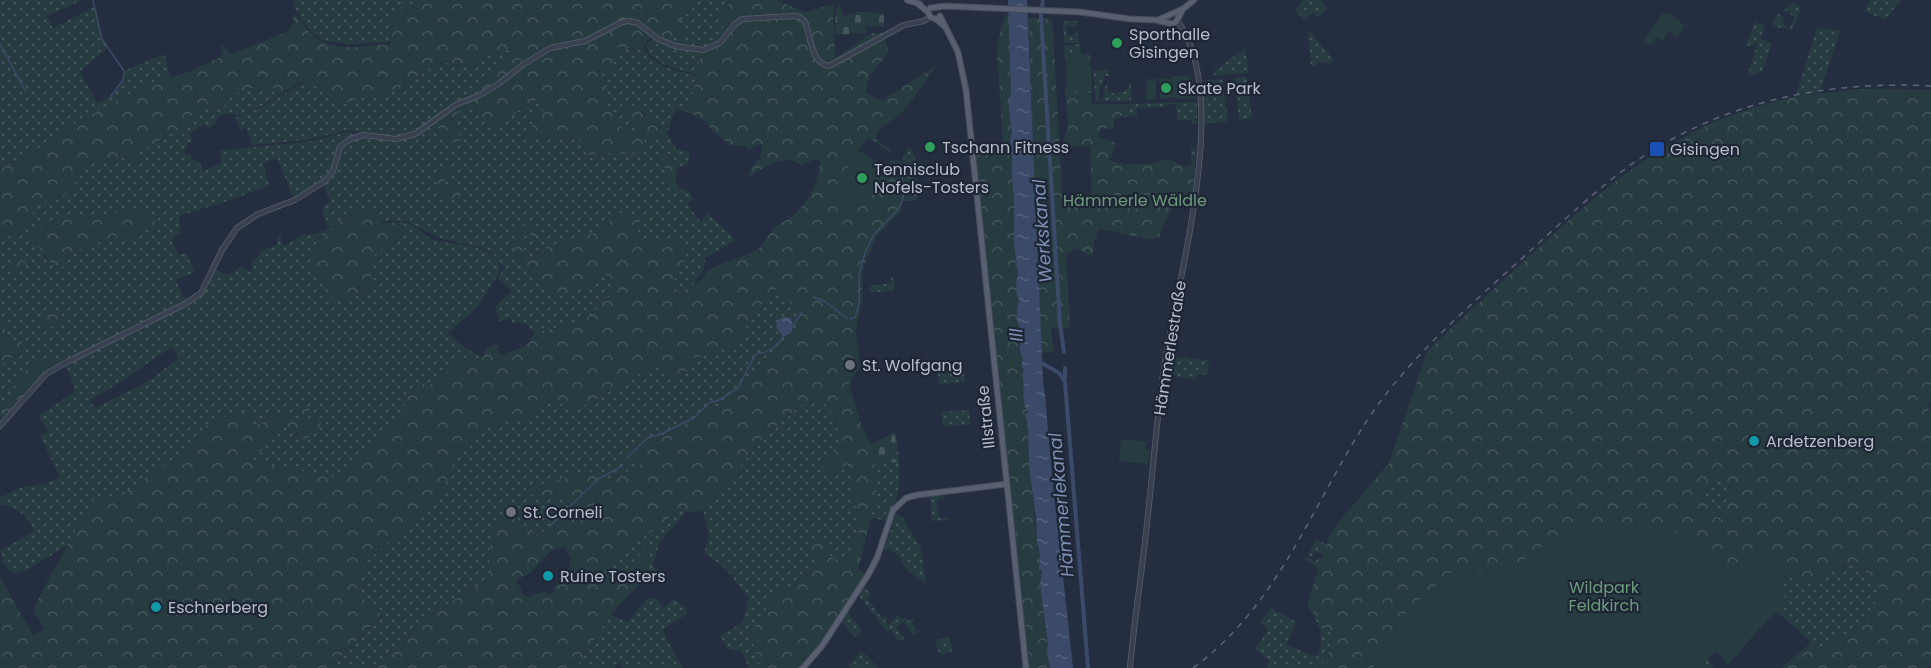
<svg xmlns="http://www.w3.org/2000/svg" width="1931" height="668" font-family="Poppins,sans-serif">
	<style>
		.grass { fill: url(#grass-dots); fill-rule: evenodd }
		.forest { fill: url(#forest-crowns); fill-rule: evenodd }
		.cemetery { fill: url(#cemetery-stones) }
		.park { fill: #273c41 }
		.water { fill: url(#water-ripples) }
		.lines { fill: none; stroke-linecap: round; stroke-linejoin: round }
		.stream { stroke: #3b4a69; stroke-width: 1.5 }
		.canal { stroke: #3b4a69; stroke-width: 4 }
		.minor-casing { stroke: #575e6d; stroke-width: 6 }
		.major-casing { stroke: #434959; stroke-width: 7 }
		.minor { stroke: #394050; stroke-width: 4.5 }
		.major { stroke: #575f70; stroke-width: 5 }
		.rail { stroke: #5b6477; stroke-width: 1.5; stroke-dasharray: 6 6; stroke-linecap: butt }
		.leisure-dot { fill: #2e9e5b; stroke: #1e2535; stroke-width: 2 }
		.transit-dot { fill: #1a4fb4; stroke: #1e2535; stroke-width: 2 }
		.worship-dot { fill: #6b7280; stroke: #1e2535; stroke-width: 2 }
		.culture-dot { fill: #0f9aa8; stroke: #1e2535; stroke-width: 2 }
		.labels { text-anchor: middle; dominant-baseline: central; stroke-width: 4.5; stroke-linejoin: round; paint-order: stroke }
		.poi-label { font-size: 16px; fill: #b6bcca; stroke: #1e2535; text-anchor: start }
		.park-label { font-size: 16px; fill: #6c9b7b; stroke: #1e2535 }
		.street-label { font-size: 16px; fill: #b6bcca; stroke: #1e2535 }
		.water-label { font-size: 18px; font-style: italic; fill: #7d8fb2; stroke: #1e2535 }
	</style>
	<defs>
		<pattern id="grass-dots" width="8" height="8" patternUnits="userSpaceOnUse" patternTransform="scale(1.5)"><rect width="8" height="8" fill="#273c41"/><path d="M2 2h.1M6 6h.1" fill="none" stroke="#44565b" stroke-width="1.8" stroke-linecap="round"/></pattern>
		<pattern id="forest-crowns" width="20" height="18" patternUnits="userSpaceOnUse" patternTransform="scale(1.5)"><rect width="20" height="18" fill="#273c41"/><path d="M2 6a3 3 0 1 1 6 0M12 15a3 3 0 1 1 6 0" fill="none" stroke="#44565b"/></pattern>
		<pattern id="cemetery-stones" width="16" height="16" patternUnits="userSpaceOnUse" patternTransform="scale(1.5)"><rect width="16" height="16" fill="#273c41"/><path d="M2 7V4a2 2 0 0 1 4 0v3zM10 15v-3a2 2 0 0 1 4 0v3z" fill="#44565b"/></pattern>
		<pattern id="water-ripples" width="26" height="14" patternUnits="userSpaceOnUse" patternTransform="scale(1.5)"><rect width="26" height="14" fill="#3b4a69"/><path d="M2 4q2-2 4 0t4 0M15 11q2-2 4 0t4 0" fill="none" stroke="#55627d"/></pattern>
	</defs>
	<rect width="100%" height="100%" fill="#252e40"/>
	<g class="grass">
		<path d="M0 0H82L47 16 53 28 94 7 100 34 108 48 80 71 97 103C110 98 125 87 124 71L164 54 171 78 147 86 132 93 67 128 25 158 0 169Z"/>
		<path d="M296 0H461C448 1 399 0 394 14 393 17 391 37 391 42L349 44 325 41 312 33 296 11 293 1Z"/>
		<path d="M699 0H732L720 16 725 35C708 57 679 46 657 37L661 35 669 38 680 27 679 22Z"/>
		<polygon points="1304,0 1320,0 1327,9 1318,17 1313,12 1304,20 1295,10"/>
		<polygon points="1870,0 1901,0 1885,20 1864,11"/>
		<polygon points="1794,2 1802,7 1792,30 1772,26 1777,14 1784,17 1782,23 1789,29 1793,22 1794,16 1783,11"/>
		<polygon points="1065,21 1077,21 1077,26 1068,26 1066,35 1073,36 1073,33 1077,33 1080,43 1066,43 1064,41 1063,23"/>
		<polygon points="1755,22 1765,26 1760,39 1772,43 1762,72 1747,76 1758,42 1745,47"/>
		<polygon points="1817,27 1840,31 1820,92 1796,96"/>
		<polygon points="1308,30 1333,59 1333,62 1327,65 1326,62 1316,63 1316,66 1311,66"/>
		<path d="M655 39 675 48 702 52 696 74C682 71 646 62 646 45L650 41Z"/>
		<polygon points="1080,44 1081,54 1090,54 1092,93 1066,94 1065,87 1067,87 1066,57 1063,55 1065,54 1064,46"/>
		<path d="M623 46 631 51 644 48C651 66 679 72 696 75L691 105 687 109 688 112 675 109 668 131 648 120 642 111 625 113 630 115 638 125V132L632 136 628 135 615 122 608 106V88L601 73C609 65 617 60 618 49Z"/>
		<polygon points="1245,48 1249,73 1213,75 1213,72"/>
		<polygon points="503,49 513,51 506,57 503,64 484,75 482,93 415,133 396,138 349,130 307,140 252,145 250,136 248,135 246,128 240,130 235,118 262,107 299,85 307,83 319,88 332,101 343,104 357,99 391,92 421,75 435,64 442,62 459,66 471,64 480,57 489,55"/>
		<polygon points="1109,70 1109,76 1104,76 1102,86 1100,86 1099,101 1103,98 1105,85 1107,85 1108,92 1117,94 1117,92 1124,92 1124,89 1128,89 1128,84 1131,84 1131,101 1096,101 1093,71"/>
		<polygon points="1246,77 1252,118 1239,120 1235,78"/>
		<polygon points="1222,79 1228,121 1204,124 1203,84 1207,80"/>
		<path d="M266 87 276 88 285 91C270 102 255 110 237 116L231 113 220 115 215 124 208 129 204 124 189 134 192 140 187 145 184 155 192 154 191 159 199 162 204 171 222 163 220 150 307 142 347 132 353 133V136C330 149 342 153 331 170 323 183 307 190 294 199L277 158 263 163 269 185 231 200 179 216 181 233 175 235 172 242 179 255 186 253 194 270 193 273 176 280 183 297 187 298 189 301 53 367 56 363 50 359C18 365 15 394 0 418V364L6 362 5 327 0 322V239C10 237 24 229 30 220 33 215 34 210 35 205 46 200 61 198 70 191 76 187 75 180 77 174 82 158 110 161 123 158L129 161 137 153 177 130 196 111 204 108 223 106C239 88 243 90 266 87ZM126 211H145L154 226 130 238 120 237 100 242 68 254 61 267 46 259 40 249 38 226 59 218 81 216 92 218Z"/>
		<path d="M533 100 544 101 546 103 545 110 538 113 532 127 523 136 530 139C541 132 570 136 582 141L583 147 588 155 614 152 625 155 647 138H659L667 134 676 149 690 152 687 165 678 167 677 162 667 153 662 156 668 179 664 183 679 192 680 190 685 188 693 198 687 205 701 222 707 213 736 240 705 258C704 267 705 273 697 278V283L684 290 674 292 671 287 687 251 676 242H653L636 237 641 217 623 213 612 217C599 240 570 239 547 247L544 251 539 252 526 262 521 255 524 251 522 239 527 234H530L536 239 522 226C515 240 510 243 517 260L522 262 551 294 571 292 598 279 604 273 612 279 615 285C614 294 608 298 602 304 598 307 596 311 593 314 576 329 554 326 534 332L526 324 518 322 513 324 510 318 500 321 495 307 499 302 512 291 498 278 505 267 501 266 494 255 486 249 440 238 406 221H380L377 213 362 209 327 227 322 209 331 201 322 184 339 163 337 160C347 130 363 140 388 140 406 140 422 134 436 123L445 139C451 139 455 143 461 142 457 125 447 107 474 107L481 117 496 125C508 121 511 114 521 109 526 106 529 105 533 100Z"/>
		<polygon points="1197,102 1197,123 1192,125 1192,120 1177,120 1176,104 1167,104 1166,107 1137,108 1137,116 1123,117 1127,113 1131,104"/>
		<path d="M910 147 914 152 918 200 904 201C907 186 896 158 910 147Z"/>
		<path d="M402 222C416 225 419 231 430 238 448 247 504 241 499 273L479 305 452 330 447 333 465 348 484 358 482 361H478L473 355H469L429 386 422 383 406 392C406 398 406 405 403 411 393 433 351 463 331 479L313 473 259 464 247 455 263 450 284 425 295 430 298 437 313 425 306 421 307 417 301 413V416L297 419 278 413 267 421 256 426 253 424V419L220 418 204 427 189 448 127 491 91 502 68 545 27 570 14 574 1 561 4 559 0 551 34 531C29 516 16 507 0 504V498L18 488 46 483 60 477 40 436 48 432 39 416 74 392 75 388 67 368 63 366C83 356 165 309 181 310L205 289 210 287 207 285 214 269 227 275 231 274 240 267 247 269 249 272 252 271C251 262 252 260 259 256L260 251 277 245V237L280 234 282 244 285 246 303 234H316L327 229 319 237 313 250C317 260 323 272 325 284 325 288 324 290 327 293 328 295 342 303 343 304L357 295 371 290 375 283C370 277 368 273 370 266 376 243 393 249 401 237 403 233 402 226 402 222ZM172 347 179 358 147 382 95 408 90 400C119 384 144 365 172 347Z"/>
		<polygon points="894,277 895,290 870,293 870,286 891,283 891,278"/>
		<path d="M776 288 801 313 794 333 786 344 727 401 664 435 638 443 624 462 647 461 609 481 560 480 526 488 538 494 541 498 564 495 575 505 554 527 535 535 517 519 488 555 490 566 484 581 428 617 372 668H329L382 616 356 592 365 562 384 547 468 438 502 421 528 419C540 395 559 403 579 408L660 363 674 382 687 359 712 354Z"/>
		<polygon points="1170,356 1209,360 1207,375 1197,374 1196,380 1170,375"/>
		<polygon points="963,368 965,382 939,384 938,371"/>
		<path d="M812 396 826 403 834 416 841 439 850 460 859 535 848 555 837 560 831 557C797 575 774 605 750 634L761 668H749L741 651 728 649 720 636 743 622 749 598 726 569 704 553 709 535 703 511 767 434Z"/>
		<polygon points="969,410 970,424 943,427 941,412"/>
		<path d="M895 432C901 465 903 491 888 522L871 517 877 495 873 463 897 461Z"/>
		<path d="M1718 478C1726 482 1731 492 1731 500L1721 506 1723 519 1720 521 1707 505 1704 494 1699 495 1697 492 1700 482Z"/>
		<polygon points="944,496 945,498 937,500 939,518 948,517 949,520 932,521 930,497"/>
		<polygon points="682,508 686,512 659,543 653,567 666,574 642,582 639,580 649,552 616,582 603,579 623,550 639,540"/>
		<polygon points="896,514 901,516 919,544 923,559 926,584 908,571 897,554 884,548 892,528 892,518"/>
		<polygon points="1316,540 1329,546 1321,569 1305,559 1307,557 1316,562 1318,557 1323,560 1325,555 1314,551 1312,557 1308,555"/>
		<polygon points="1855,560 1880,588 1870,620 1819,649 1776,611 1760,628 1728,665 1717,651 1708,657 1713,668 1686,668 1761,570 1824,577"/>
		<polygon points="866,584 865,587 871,595 867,599 882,618 885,616 888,618 885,621 888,625 896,618 895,616 897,614 902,619 906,617 909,621 914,619 915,620 912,623 917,632 921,631 913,635 903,622 896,628 903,636 906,637 899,642 890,629 887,632 859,596"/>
		<polygon points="652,598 656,598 664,608 674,599 686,609 687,614 663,629 666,638 683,668 623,668 619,663 614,668 576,668 610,615 628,622 647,599"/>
		<path d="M1307 604 1332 635 1327 659 1318 668H1267L1269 660 1255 649 1268 630 1260 622 1271 608 1296 622 1286 645 1317 657C1326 631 1319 627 1307 604Z"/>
		<polygon points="848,612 862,630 855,638 842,623"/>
		<polygon points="949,636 953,651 940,655 935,641"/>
		<polygon points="862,651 879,668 851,668 848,665"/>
	</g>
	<g class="forest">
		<path d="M434 0H699L679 22 683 33 681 36 669 38 661 35 657 37 653 34 646 41 644 48 630 51 623 46 619 47 617 51V61L611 64V73H601L608 88V106L615 122 628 135 632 136 639 129 630 115 620 113 618 111 620 106C639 103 637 110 650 121 655 126 662 127 668 131L667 134 659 138H647L638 149 630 155 614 152 588 155 585 152 582 141 573 137 540 136 526 141 523 137 532 127 538 113 545 110 546 103 543 101 533 100C528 105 522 107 518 111 511 117 495 133 485 123 480 119 479 112 474 107 444 107 460 128 461 145L459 146C454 139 447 141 442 137L441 131 436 126V123L458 105 483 95 481 84 484 75 503 64 507 54 512 51 509 49 500 50 489 55 480 57 466 66 442 62 435 64 421 75 391 92 357 99 343 104 335 103 319 88 302 82 285 91C267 85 235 85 226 105L204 108 196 111 177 130 137 153 135 154 138 158 136 164 123 158 90 163 77 172 74 188 68 193 35 205C34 210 33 215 30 220 24 229 11 237 0 239V169L25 158 67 128 132 93 146 86 189 72 219 58 222 53 221 44 231 54 287 32 293 23V13C300 19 305 29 312 35 332 53 367 46 391 44 391 37 392 20 394 14 396 4 425 1 434 0Z"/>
		<path d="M732 0H775L805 12 833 4 835 58 872 33H883L889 52 869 77 865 92 881 101 936 66C923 83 911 106 894 119 886 125 876 126 876 139L881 144 891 149V151L889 152 872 140H867C852 155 847 174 835 192L873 191 876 190 878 181 885 166 891 160 901 161 903 164 905 192 901 211 876 237 865 263 862 276 863 299 857 322 856 335 860 366 849 384 862 427 871 444 877 495 858 569 868 575 862 587 803 668H761L750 635 777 590 788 589 818 564 811 544 815 539 824 541 831 557 837 560 848 555 859 535 850 461 830 477 821 468 841 439C835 416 834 408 812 396L767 434 703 511 686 512 682 508 639 540 623 550 603 579 616 581 646 547 649 552 639 580 642 582 610 615 576 668H372L428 617 484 581 490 566 488 555 495 528 503 516 517 519 536 535 554 527 575 505 564 495 541 498 538 494 525 496 526 488 593 471 609 481 645 462H623L638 443 664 435 727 401 786 344 794 333 801 313 776 289 746 321 747 334C724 350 714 354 687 359L690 369 674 382 660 363 579 408C559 404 539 395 528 419L502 421 468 438 462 446 439 500 365 562 356 592 382 615 329 668H0V577L33 635 45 630 34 611 39 597 91 502 127 491 189 448 204 427 220 418 238 413 247 412 251 415 253 424 256 426 267 421 278 413 297 419 301 416 303 409 309 407 310 414 306 421 313 425 314 418 316 417 321 420V425C316 432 310 438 301 439L295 430 284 425 263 450 248 456 259 464 313 473 331 479C351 463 393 433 403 411 406 405 406 398 406 392L422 383 429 386 469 355H473L478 361H482L486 349 493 344 499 346 498 353 502 355C514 349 532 348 534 332L569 326 580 322 593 314 615 290C616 281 610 278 604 273 598 281 564 298 554 297L522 262 513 259 512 252 515 235 522 226 529 223 534 224 538 233 536 239 530 234H527L522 239 524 251 521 255 526 262 539 252 544 251 547 247 595 233 609 222 616 213H623L633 216 637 213 640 214V221L636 237 653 242H676L687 251C686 264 676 275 671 287L674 292C684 291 697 286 703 278 707 273 703 275 708 271 724 260 744 259 759 248 766 243 769 232 776 226 781 222 787 221 792 217 805 207 823 176 819 160H813L801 165 789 159 770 164 750 176 748 175C751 163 766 158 761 145H755L751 151 748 150 746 146 730 145 712 130 706 122 688 112 687 110 691 105 697 70 702 52 717 48 727 38 725 35 720 16ZM564 547 571 558C568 571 568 582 554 587L555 592 549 595 546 591 537 594 533 593 531 597 524 596 516 580 530 573 553 549Z"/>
		<path d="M1005 15H1009L1011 94 1008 99 1012 133 1010 140 1012 148V176L1014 199V244L1018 274 1016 282 1019 298 1017 307 1018 323 1020 328 1017 329 1021 338C1019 347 1019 350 1023 359L1021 366 1024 370 1022 374 1024 380 1022 384 1028 412 1025 414 1028 428 1029 467 1038 549 1040 555 1039 568 1042 570 1040 585 1050 668H1026L972 146 1003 143 997 52 999 37Z"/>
		<path d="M1028 18 1052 19 1063 202 1092 201 1090 146 1067 147 1063 141 1068 129 1066 94 1085 92 1091 95V104H1130L1126 114 1114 120V128L1101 129 1099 137 1117 143 1109 160C1117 166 1146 165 1156 162 1163 160 1164 159 1170 160 1179 162 1183 171 1192 164L1191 146 1196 150 1192 198 1176 203 1168 216 1159 237 1149 239 1099 229 1094 241 1093 255H1089L1077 248 1066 254 1070 328H1051L1054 352 1041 353Z"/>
		<path d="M1860 89 1931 90V400L1928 404 1929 412 1931 411V665L1927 668H1781L1812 642 1819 649 1870 620 1880 588 1855 560 1805 586 1793 576 1643 668H1318L1327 659 1332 635 1307 604 1330 535 1340 520 1389 463 1427 352 1447 332 1568 221 1613 183 1656 152 1715 121 1759 106 1796 96ZM1718 478C1726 482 1731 492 1730 500L1721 506 1719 512 1723 518 1720 521 1707 505 1704 494 1699 495 1697 492 1702 490 1701 482 1703 481 1709 485Z"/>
		<polygon points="665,153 677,163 676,181 680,190 679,192 664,187 665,181 668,178 662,156"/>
		<path d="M448 161 449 162 450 173 445 179V187L458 188 462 192C454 202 445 200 436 191 435 179 445 174 445 163Z"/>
		<path d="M362 209 376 210 381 223 402 222C401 227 403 233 400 237 398 241 392 243 388 245 371 254 363 269 376 285L375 288 357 295 344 304C337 302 333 296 326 293L324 282C301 266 313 238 333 224 340 220 354 214 362 209Z"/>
		<path d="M126 211 149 212 155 222V226L130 238 120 237 100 242 68 254 66 257 67 264 64 267C47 264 49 258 39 248 17 227 52 218 70 216 78 215 86 218 94 217 105 217 116 213 126 211Z"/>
		<polygon points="18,259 23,259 27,265 17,274 7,272 8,263"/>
		<polygon points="51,313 59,317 59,322 46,330 39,325"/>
		<polygon points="0,322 5,327 5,341 21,339 24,348 6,362 0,364"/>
		<path d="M50 359 57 363 27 391 0 422C1 412 21 376 28 368 34 362 42 360 50 359Z"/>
	</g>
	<g class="cemetery">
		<polygon points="840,4 843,16 855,14 855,12 884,13 884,27 866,26 866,33 835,35 836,11"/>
		<polygon points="895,432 897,462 873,463 871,444"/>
	</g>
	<g class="park">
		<polygon points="1663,13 1667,15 1669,13 1685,26 1677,37 1669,31 1662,41 1657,37 1650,46 1643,41"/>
		<polygon points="1089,55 1091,90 1069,91 1067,56"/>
		<polygon points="1171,76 1188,76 1195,82 1196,99 1175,99 1175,97 1160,99 1159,78 1172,79"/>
		<polygon points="1147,79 1156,79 1156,100 1148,100 1146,99"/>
		<path d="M858 150 882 165 879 169 884 172 878 181 876 190 873 191 863 206 858 203 853 204 835 192C844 178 849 164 858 150Z"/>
		<polygon points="1121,439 1146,442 1145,449 1150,450 1148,464 1119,461"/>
		<polygon points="1601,522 1618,524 1638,531 1669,527 1724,572 1771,550 1793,576 1777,587 1788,601 1760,628 1728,665 1717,651 1694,668 1373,668 1390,634 1413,605 1458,568 1476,570 1493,580 1535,552 1554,537 1574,530 1587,523"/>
	</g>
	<g class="water">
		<path d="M1008 0H1027L1043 383 1045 394 1052 476 1073 668H1050L1047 651 1048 645 1040 585 1042 570 1039 569 1040 555 1037 541 1036 519 1029 467 1028 428 1025 414 1028 412C1020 400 1026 387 1022 374L1024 370 1021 366 1023 359C1019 350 1019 347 1021 338L1017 329 1020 328C1015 319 1017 307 1019 298L1017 296 1016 282 1018 274 1014 244V199L1012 176V148L1010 140 1012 133 1008 99 1011 94Z"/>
		<polygon points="783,317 791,318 793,326 792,332 783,337 776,327 777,321"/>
	</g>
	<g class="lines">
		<g class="stream">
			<polyline points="93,0 102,39 124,71 123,80 111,96"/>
			<polyline points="0,44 26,92"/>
			<polyline points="813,297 824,301 847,318"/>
			<path d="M850 319 855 317C861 302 859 295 859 280 859 267 865 252 871 240 883 216 911 214 902 178"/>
			<polyline points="793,326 802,312"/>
			<path d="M628 457 647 438 664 433 695 417 710 402 717 401 738 388 755 355 758 353C769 353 779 346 783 336"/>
			<polyline points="551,525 598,479 622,466"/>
		</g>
		<g class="canal">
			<polyline points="1043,0 1041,16 1060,324 1064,352"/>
			<polyline points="1040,362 1059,373 1065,382 1088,668"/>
			<polyline points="1065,368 1065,378"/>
		</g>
		<g class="minor-casing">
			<g id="minor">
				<path d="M0 426 46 374 69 361 185 304 201 293 222 250 237 228 258 214 295 200 325 181 333 171 340 147 350 139 364 135 396 139 415 134 457 104 478 96 497 85 524 64 550 48 585 41 622 22 629 21 638 23 658 39 675 46 703 50 720 43 734 25 742 19 794 16 800 17 805 22C811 36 811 64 829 66L904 25 924 21 930 17"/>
				<path d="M1130 668C1134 623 1141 578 1146 533 1152 480 1156 427 1163 375 1175 284 1234 97 1177 20"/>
			</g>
		</g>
		<g class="major-casing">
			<g id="major">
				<polyline points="907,0 920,4"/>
				<polyline points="917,3 928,12 930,17 936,19 944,26"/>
				<polyline points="930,8 945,6 1080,12 1130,19 1156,20 1172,24 1176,22 1183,9"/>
				<polyline points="940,16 958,52 966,90 1026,668"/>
				<polyline points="1160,19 1183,9 1194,0"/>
				<polyline points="803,668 822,646 868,575 877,558 893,510 906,498 917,495 1007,484"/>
			</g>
		</g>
		<use href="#minor" class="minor"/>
		<use href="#major" class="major"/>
		<path class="rail" d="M1193 668C1277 607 1312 506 1366 422 1405 363 1457 317 1509 270 1546 237 1582 202 1621 172 1711 104 1820 80 1931 86"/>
	</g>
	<g class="leisure-dot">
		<circle cx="1117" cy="43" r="6"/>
		<circle cx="1166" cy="88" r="6"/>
		<circle cx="930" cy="147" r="6"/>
		<circle cx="862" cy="178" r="6"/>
	</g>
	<rect class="transit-dot" x="1649" y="141" width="16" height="16" rx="3"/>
	<g class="worship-dot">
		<circle cx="850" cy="365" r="6"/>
		<circle cx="511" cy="512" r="6"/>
	</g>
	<g class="culture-dot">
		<circle cx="1754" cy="441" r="6"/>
		<circle cx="548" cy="576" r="6"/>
		<circle cx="156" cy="607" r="6"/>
	</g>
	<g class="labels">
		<g class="poi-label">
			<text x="1129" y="34">Sporthalle<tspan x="1129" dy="18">Gisingen</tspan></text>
			<text x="1178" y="88">Skate Park</text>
			<text x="942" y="147">Tschann Fitness</text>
			<text x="1670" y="149">Gisingen</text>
			<text x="874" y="169">Tennisclub<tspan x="874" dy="18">Nofels-Tosters</tspan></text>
			<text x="862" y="365">St. Wolfgang</text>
			<text x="1766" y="441">Ardetzenberg</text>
			<text x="523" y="512">St. Corneli</text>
			<text x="560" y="576">Ruine Tosters</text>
			<text x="168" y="607">Eschnerberg</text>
		</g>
		<g class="park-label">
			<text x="1135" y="200">Hämmerle Wäldle</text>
			<text x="1604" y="587">Wildpark<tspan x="1604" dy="18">Feldkirch</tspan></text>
		</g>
		<g class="street-label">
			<text transform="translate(1170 348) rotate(-81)">Hämmerlestraße</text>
			<text transform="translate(986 417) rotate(-96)">Illstraße</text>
		</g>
		<g class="water-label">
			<text transform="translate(1042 231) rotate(-94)">Werkskanal</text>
			<text transform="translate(1016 335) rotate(-92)">Ill</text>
			<text transform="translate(1061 505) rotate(-95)">Hämmerlekanal</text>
		</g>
	</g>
</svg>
